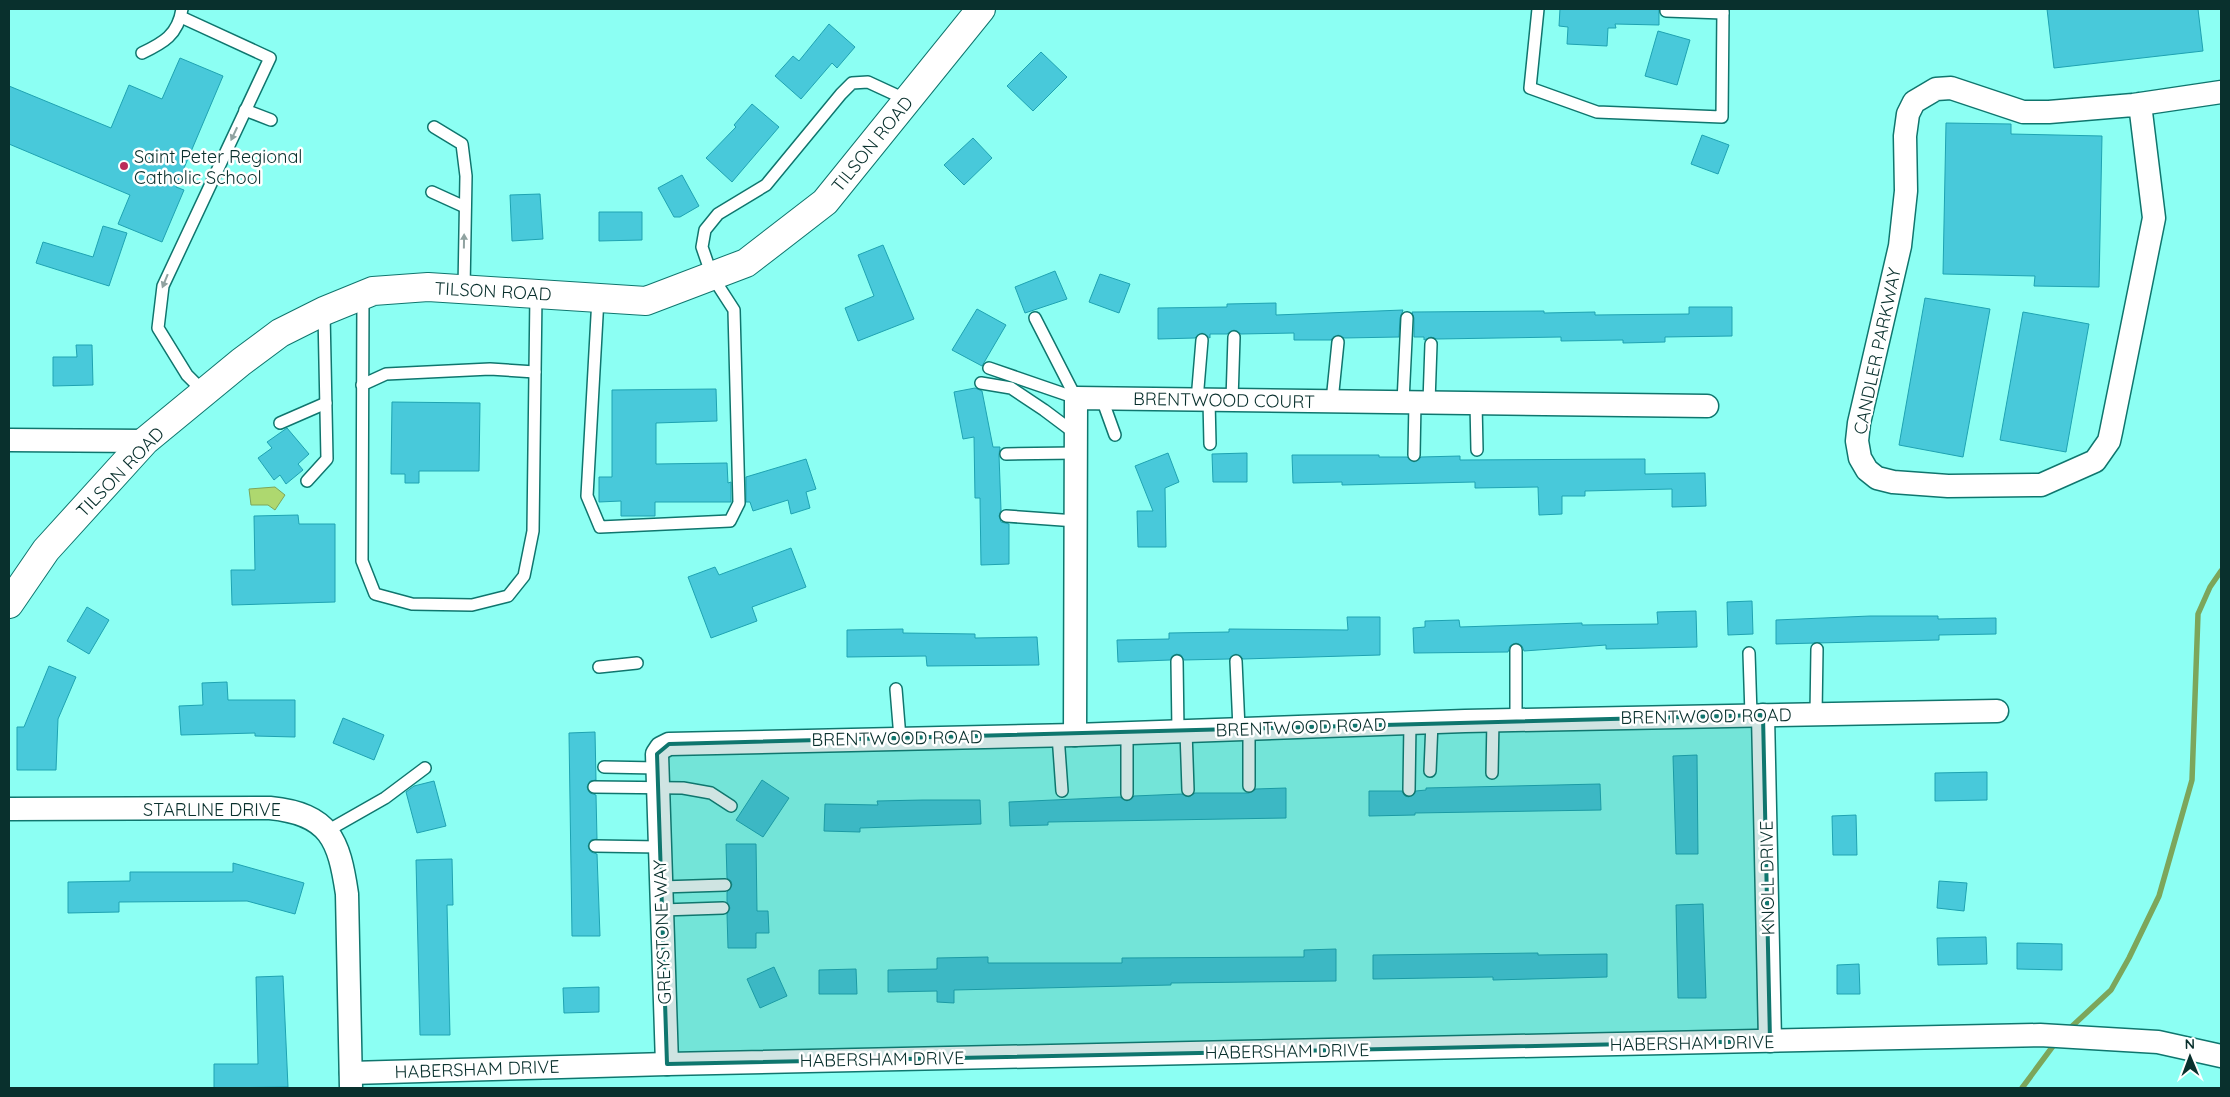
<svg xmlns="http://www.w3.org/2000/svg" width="2230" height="1097" font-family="Quicksand,sans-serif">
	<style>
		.water { fill: #aed86f; stroke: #7ca65b }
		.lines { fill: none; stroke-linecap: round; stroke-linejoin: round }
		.stream { stroke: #7ca65b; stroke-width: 5.5 }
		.building { fill: #48c9da; stroke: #1ea3b2 }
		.lane-casing { stroke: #0f766e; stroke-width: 14 }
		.street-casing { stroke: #0f766e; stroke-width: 25 }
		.secondary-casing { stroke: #0f766e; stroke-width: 30 }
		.lane { stroke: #fff; stroke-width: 11 }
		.street { stroke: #fff; stroke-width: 22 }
		.secondary { stroke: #fff; stroke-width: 28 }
		.oneway { fill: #90a2a0 }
		.marked { fill: #0f766e; fill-opacity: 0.2; stroke: #0f766e; stroke-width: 4; stroke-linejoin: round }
		.poi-dot { fill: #bb2c5a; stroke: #fff; stroke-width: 2 }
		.labels { text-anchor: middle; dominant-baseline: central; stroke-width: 5; stroke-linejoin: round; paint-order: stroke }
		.street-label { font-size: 18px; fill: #09302d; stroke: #fff }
		.poi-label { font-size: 18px; fill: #09302d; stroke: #fff; text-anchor: start }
	</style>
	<rect width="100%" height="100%" fill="#8cfff3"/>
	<polygon class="water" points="275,487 285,495 275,510 268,505 251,505 249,489"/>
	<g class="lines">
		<g class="stream">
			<polyline points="2068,1030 2111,990 2129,958 2159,896 2192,780 2198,614 2210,587 2221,571"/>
			<polyline points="2022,1088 2056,1042"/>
		</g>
	</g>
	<g class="building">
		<polygon points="1560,9 1659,9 1659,25 1615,24 1616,28 1608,28 1607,46 1567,44 1568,27 1559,26"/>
		<polygon points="2047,9 2198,9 2203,51 2054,68"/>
		<polygon points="829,24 855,47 837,68 832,63 801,99 775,76 793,56 799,61"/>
		<polygon points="1658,31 1690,40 1677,85 1645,76"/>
		<polygon points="1041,52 1067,77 1033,111 1007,86"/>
		<polygon points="180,58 223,76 176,187 184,190 162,242 118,224 130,195 9,144 9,86 111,128 129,85 162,99"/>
		<polygon points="752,104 779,127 732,182 706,158 736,127 734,125"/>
		<polygon points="1946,123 2011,124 2011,134 2102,136 2099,287 2034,286 2035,276 1943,274"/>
		<polygon points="1702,135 1729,145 1718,174 1691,164"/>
		<polygon points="973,138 992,158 964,185 944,165"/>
		<polygon points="682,175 699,206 680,217 674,217 658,188"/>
		<polygon points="540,194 543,239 512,241 510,195"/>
		<polygon points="599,212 642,212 642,240 599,241"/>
		<polygon points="103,226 127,233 109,286 36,263 43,242 93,257"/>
		<polygon points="883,245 914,319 858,341 845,308 874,296 858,255"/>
		<polygon points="1055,271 1067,299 1025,313 1015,287"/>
		<polygon points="1100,274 1130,284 1119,313 1089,302"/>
		<polygon points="1925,298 1990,309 1963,457 1899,445"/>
		<polygon points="1276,303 1276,315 1403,310 1400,318 1399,337 1344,338 1338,335 1331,340 1294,340 1294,333 1241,334 1234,330 1227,334 1210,334 1210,338 1202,333 1195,338 1158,339 1158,308 1227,307 1227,304"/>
		<polygon points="1689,307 1732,307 1732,336 1665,337 1665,342 1623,343 1623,340 1561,341 1561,337 1437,339 1431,337 1424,340 1424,337 1414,337 1414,318 1412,312 1544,311 1544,313 1595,312 1595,315 1689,314"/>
		<polygon points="977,309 1006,325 982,366 952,350"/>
		<polygon points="2023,312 2089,324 2066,452 2000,440"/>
		<polygon points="76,345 92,345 93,385 53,386 53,357 77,357"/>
		<polygon points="975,388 982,391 993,447 1000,447 999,455 1001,510 999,516 1001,522 1009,524 1009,564 981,565 980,498 975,498 974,437 963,439 954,392"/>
		<polygon points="716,389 717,421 656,423 656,464 727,463 728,483 731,482 731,502 655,502 655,516 621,516 621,501 599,502 599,477 612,477 612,390"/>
		<polygon points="392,402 480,403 479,471 419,471 419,483 405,483 405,474 391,474"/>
		<polygon points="287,428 309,454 298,464 303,470 286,484 280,475 274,480 258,458 272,448 267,442"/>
		<polygon points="1168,453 1179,482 1165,488 1166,547 1138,547 1137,511 1153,511 1135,466"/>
		<polygon points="1247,453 1247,482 1213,482 1212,454"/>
		<polygon points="1292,455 1379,455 1379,457 1407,457 1414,462 1421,457 1460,456 1460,460 1645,459 1645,474 1705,473 1706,506 1672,507 1672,489 1585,491 1585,496 1562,496 1562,514 1539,515 1538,487 1475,488 1475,482 1342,485 1342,482 1293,483"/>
		<polygon points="806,459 816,489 806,492 810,508 791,514 788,500 753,511 750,502 746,502 746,477"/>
		<polygon points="298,515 299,524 335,524 335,602 232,605 231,570 255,570 254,516"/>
		<polygon points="791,548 806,587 752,607 757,621 711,638 688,577 715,567 719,575"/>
		<polygon points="1752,601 1753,634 1728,635 1727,602"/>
		<polygon points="87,607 109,620 89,654 67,641"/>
		<polygon points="1696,611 1697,647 1606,649 1606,645 1524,651 1522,646 1516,643 1510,646 1508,652 1414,653 1413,628 1425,627 1425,621 1459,620 1460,627 1582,623 1582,625 1658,624 1657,612"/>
		<polygon points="1870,616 1938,616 1938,619 1996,618 1996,634 1939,635 1939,640 1776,644 1776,620"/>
		<polygon points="1347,617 1380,617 1380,655 1243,659 1236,654 1229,659 1184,660 1181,655 1176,654 1170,660 1118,662 1117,640 1169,639 1169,633 1229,632 1229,629 1348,630"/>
		<polygon points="903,629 903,633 975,634 975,638 1037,637 1039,665 927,666 926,656 847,657 847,630"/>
		<polygon points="49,666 76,677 58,719 56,770 17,770 17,727 24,727"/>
		<polygon points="227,682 228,700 295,700 295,737 255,736 255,733 181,735 179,706 203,705 202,683"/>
		<polygon points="343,718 384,735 374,760 333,743"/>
		<polygon points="595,732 596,780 590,781 587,787 590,793 596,795 597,839 591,840 588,846 591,852 597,854 600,936 572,936 569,733"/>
		<polygon points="1697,755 1698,854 1676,854 1673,756"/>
		<polygon points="1987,772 1987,800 1935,801 1935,773"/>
		<polygon points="762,780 789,798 763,837 736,820"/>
		<polygon points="434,781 446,826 417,833 406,792 414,786"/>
		<polygon points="1600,784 1601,810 1415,813 1415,815 1369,816 1369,791 1402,791 1405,796 1409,797 1416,791 1426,790 1426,788"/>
		<polygon points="1286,788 1286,818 1048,822 1048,825 1010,826 1009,802 1120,797 1127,801 1134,796 1182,794 1189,797 1195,793 1249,793 1256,789"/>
		<polygon points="923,800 980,800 981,824 860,828 860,832 824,831 825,804 878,805 877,801"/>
		<polygon points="1856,815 1857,855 1833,855 1832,816"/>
		<polygon points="726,844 756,844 757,911 768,911 769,933 756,933 756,948 728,948 727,914 730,908 727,902 727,892 732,885 731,881 727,878"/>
		<polygon points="452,859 453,905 447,905 450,1035 420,1035 416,860"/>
		<polygon points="233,863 304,883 295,914 247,901 119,902 119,912 68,913 68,882 130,881 130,872 233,872"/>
		<polygon points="1939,881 1967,883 1964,911 1937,908"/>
		<polygon points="1703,904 1706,998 1678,998 1676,905"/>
		<polygon points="1986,937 1987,964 1938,965 1937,938"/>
		<polygon points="2017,943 2062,944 2062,970 2017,969"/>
		<polygon points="1336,949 1336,981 1171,983 1171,985 954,990 954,1003 937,1002 937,991 888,992 888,970 937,969 937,958 988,957 988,963 1122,963 1122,958 1304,957 1304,950"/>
		<polygon points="1538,953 1538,955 1607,954 1607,977 1493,980 1493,977 1373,979 1373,955"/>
		<polygon points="1859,964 1860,994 1837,994 1837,965"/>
		<polygon points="774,967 787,996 760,1008 747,979"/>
		<polygon points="856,969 857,994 819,994 819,970"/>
		<polygon points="283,976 288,1087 214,1088 214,1064 258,1064 256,977"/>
		<polygon points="599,987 599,1012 564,1013 563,988"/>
	</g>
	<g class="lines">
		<g class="lane-casing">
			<g id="lane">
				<polyline points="1538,9 1530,88 1597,112 1722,117 1723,9"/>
				<polyline points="1666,11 1723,13"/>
				<polyline points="181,17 270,58 163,286 158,328 187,375 204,392"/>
				<path d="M142 53C163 43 178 35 182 9"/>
				<polyline points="245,110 271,120"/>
				<polyline points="434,127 462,144 466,176 464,289"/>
				<polyline points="432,192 465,207"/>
				<polyline points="363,296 362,561 375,594 412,604 472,605 508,596 524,576 533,531 536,294"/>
				<polyline points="598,298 587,496 600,527 730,521 739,503 734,310 712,276 702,247 705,230 718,214 766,185 841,94 852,83 868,82 907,100"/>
				<polyline points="1035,318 1076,398"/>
				<polyline points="989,368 1076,398"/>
				<polyline points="981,383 1011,388 1044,410 1076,434"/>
				<polyline points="362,385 386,374 490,369 535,372"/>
				<polyline points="1102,399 1115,435"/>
				<polyline points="1197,400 1202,340"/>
				<polyline points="1209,400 1210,444"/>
				<polyline points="1232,400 1234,337"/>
				<polyline points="1332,401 1338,342"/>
				<polyline points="1403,402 1407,318"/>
				<polyline points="1429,402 1431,344"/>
				<polyline points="1476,403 1477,450"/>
				<polyline points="280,423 326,403"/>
				<polyline points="1006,454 1076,453"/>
				<polyline points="1414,455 1415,402"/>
				<polyline points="307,481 327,459 324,313"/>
				<polyline points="1006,516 1076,521"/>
				<polyline points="1516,650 1516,720"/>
				<polyline points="1749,653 1751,715"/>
				<polyline points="1177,661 1178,731"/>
				<polyline points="1236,661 1239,729"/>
				<polyline points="599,667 637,663"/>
				<polyline points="896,689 900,738"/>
				<polyline points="1816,714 1817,649"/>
				<polyline points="1186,731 1188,790"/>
				<polyline points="1127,733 1127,794"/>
				<polyline points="1058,735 1062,791"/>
				<polyline points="604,767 657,768"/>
				<polyline points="1430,771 1432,722"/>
				<polyline points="1492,773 1493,720"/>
				<polyline points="1249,786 1249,728"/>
				<polyline points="594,787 683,788 711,793 731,806"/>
				<polyline points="1409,790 1410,723"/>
				<polyline points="327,831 385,798 425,768"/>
				<polyline points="595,846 660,847"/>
				<polyline points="661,887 725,885"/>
				<polyline points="662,910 723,908"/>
			</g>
		</g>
		<g class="street-casing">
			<g id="street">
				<polyline points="2140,104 2154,218 2111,432 2109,441 2095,461 2041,485 1948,486 1893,482 1877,478 1867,470 1860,458 1857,441 1859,423 1900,246 1906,191 1905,136 1908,114 1914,102 1936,89 1951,88 2023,112 2049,112 2133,105 2140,104 2221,92"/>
				<polyline points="9,440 145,441"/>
				<polyline points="1763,715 1770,1041"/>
				<polyline points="1075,735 1076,398 1707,406"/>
				<path d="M9 809 270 808C330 814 339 840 347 894L351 1088"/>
				<polyline points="667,1064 657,754 661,748 669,744 1075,735 1465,721 1997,711"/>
				<polyline points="351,1073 667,1064 2040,1035 2158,1042 2221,1056"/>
			</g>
		</g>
		<g class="secondary-casing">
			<polyline id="secondary" points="9,604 46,550 145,441 241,362 280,333 324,311 373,291 428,287 646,301 746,263 825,202 981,9"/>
		</g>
		<use href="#lane" class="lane"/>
		<use href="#street" class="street"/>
		<use href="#secondary" class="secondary"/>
	</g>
	<defs><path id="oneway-solid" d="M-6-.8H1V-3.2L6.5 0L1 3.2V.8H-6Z" transform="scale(1.25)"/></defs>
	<g class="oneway">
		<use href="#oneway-solid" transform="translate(234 134) rotate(115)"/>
		<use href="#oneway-solid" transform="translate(464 241) rotate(-89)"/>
		<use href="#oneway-solid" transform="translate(165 281) rotate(112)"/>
	</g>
	<path class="marked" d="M1763 715 1770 1041 667 1064 657 754 669 744Z"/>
	<circle class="poi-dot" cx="124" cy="166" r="5"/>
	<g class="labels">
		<g class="street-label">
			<text transform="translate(872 144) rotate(-51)">TILSON ROAD</text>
			<text transform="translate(493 291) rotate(3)">TILSON ROAD</text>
			<text transform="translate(1877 351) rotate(-78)">CANDLER PARKWAY</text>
			<text transform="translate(1224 400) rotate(1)">BRENTWOOD COURT</text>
			<text transform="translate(120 472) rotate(-46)">TILSON ROAD</text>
			<text transform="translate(1706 716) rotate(-1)">BRENTWOOD ROAD</text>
			<text transform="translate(1301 727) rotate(-2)">BRENTWOOD ROAD</text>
			<text transform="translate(897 738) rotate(-1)">BRENTWOOD ROAD</text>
			<text x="212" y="809">STARLINE DRIVE</text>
			<text transform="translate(1767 878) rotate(-91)">KNOLL DRIVE</text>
			<text transform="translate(662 932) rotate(-92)">GREYSTONE WAY</text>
			<text transform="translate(1692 1043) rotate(-1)">HABERSHAM DRIVE</text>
			<text transform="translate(1287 1051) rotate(-1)">HABERSHAM DRIVE</text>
			<text transform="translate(882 1059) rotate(-1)">HABERSHAM DRIVE</text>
			<text transform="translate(477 1069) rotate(-2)">HABERSHAM DRIVE</text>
		</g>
		<g class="poi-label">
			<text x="134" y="156">Saint Peter Regional<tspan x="134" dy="21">Catholic School</tspan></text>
		</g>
	</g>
	<rect width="2230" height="1097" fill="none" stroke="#09302d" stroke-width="20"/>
	<g transform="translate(2190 1057) rotate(359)" stroke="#ffffff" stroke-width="4" paint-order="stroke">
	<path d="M0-4L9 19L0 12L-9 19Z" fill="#09302d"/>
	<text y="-8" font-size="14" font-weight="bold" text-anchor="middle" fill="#09302d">N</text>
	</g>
</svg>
